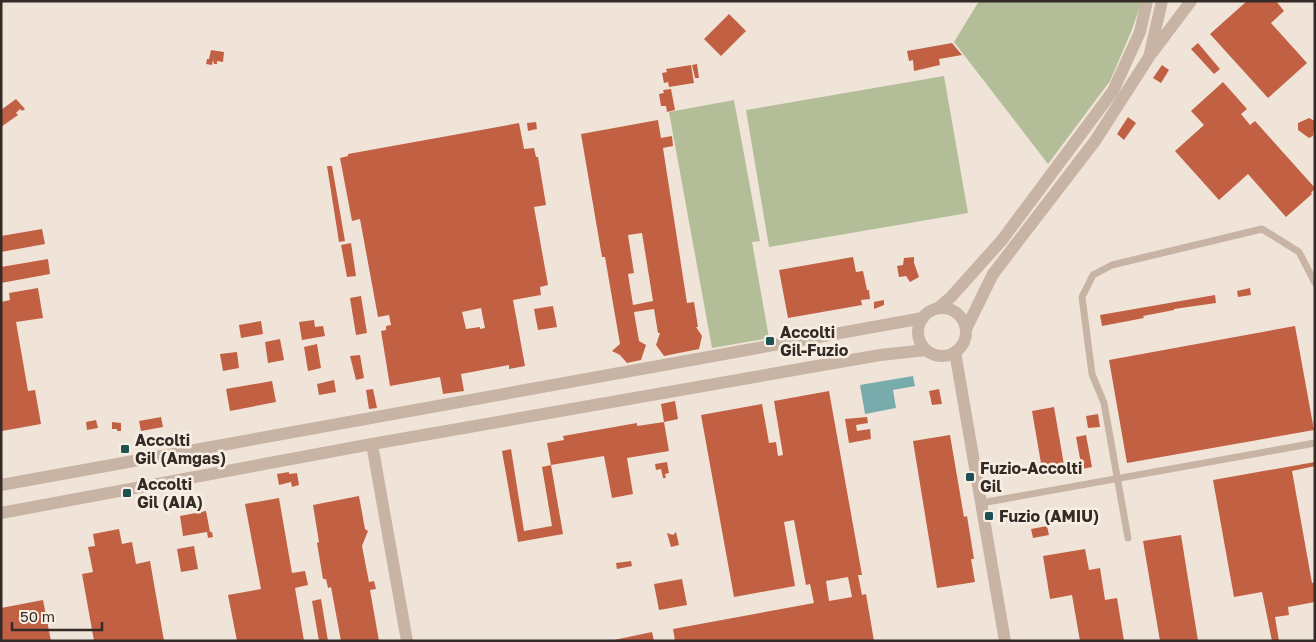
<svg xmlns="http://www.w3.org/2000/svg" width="1316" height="642" font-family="'Golos Text',sans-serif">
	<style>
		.green { fill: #b3be99 }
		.water { fill: #78abac }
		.building { fill: #c26044; fill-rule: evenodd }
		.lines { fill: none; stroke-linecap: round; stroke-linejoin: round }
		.lane { stroke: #c8b4a5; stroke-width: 7 }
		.street { stroke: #c8b4a5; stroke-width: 12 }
		.poi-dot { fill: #1d5153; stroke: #f8efe4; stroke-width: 2 }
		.labels { text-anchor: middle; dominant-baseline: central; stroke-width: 5; stroke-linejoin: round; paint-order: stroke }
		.poi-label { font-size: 16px; font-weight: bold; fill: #342a26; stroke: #f8efe4; text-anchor: start }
	</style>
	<rect width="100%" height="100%" fill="#f0e4d8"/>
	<g class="green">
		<polygon points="979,1 1142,1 1131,32 1110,81 1048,164 954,42"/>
		<polygon points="944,76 968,213 769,247 746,110"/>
		<polygon points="734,100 760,241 752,242 769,338 712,348 669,112"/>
	</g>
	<polygon class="water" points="913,376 915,386 893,390 896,408 865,414 860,385"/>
	<g class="building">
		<polygon points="1247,1 1276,1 1284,11 1271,23 1307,63 1268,98 1210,34"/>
		<polygon points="729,14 746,31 721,56 704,39"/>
		<polygon points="952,43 962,55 939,59 940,65 914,71 913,60 909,61 907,51"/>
		<polygon points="1198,43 1220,69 1214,74 1191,49"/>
		<polygon points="211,50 224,52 223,62 217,61 217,64 214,64 213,60 212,65 206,64 207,59 209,59"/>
		<polygon points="697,64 699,78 695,78 692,65"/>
		<polygon points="691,65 694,83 669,87 668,82 664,83 662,73 667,72 666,69"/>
		<polygon points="1162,65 1169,70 1161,83 1153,78"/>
		<polygon points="1223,82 1247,109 1241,114 1250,125 1255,121 1315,188 1311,193 1312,194 1286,217 1248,174 1219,200 1175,151 1204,125 1191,111"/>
		<polygon points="671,89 675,110 667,112 666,106 661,106 659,94 664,93 663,90"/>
		<polygon points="16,99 25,109 22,111 20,109 16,113 18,115 1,127 1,110"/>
		<polygon points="1128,117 1136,123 1124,140 1117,134"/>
		<polygon points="1309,118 1315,121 1313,136 1309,138 1298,130 1298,123"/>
		<path d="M658 120 661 138 672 136 673 146 663 148 687 303 694 302 698 327H696L702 336 699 349 664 356 656 345 660 333H658L654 309 634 312 639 341 646 345 641 360 627 363 620 355 612 351 621 343 620 344 605 257H602L581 134ZM642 233 653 301 633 305 628 274 634 273 628 235Z"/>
		<polygon points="536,122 537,129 528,131 527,123"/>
		<path d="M519 123 524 149 534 148 536 157H538L546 205 534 207 548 285 540 287 541 295 513 300 525 366 509 369V365L461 374 464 391 443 394 440 377 390 386 381 331 386 330V326L391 325 389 315 378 317 360 219 352 221 340 158 348 156V154ZM481 308 485 328 480 329V327L466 329 462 312Z"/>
		<polygon points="327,166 332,166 345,241 339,242"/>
		<polygon points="42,229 45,244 1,252 1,236"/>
		<polygon points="351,243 356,276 347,277 341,245"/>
		<polygon points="853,257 856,272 863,271 867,290 869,290 870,299 861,300 862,305 788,318 779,270"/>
		<polygon points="914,257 914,263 919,277 910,282 906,276 899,277 897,266 903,265 904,258"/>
		<polygon points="48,259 50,274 1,283 1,267"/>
		<polygon points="38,288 43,318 16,322 28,391 35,390 41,424 2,431 1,302 10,300 9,293"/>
		<polygon points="1250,288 1251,295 1238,297 1237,291"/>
		<polygon points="1215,295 1216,303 1174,309 1174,310 1143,316 1144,318 1102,326 1100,315"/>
		<polygon points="361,296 367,333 356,335 350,298"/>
		<polygon points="884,300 884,305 874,309 874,302"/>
		<polygon points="553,306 557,327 538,330 534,309"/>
		<polygon points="314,320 315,327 323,326 325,336 302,340 299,322"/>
		<polygon points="261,321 263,334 241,338 239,325"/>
		<polygon points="1295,326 1314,430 1127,463 1109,360"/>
		<polygon points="280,339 284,360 268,363 265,342"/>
		<polygon points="317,344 321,368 308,371 304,347"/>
		<polygon points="237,352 239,368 223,371 220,354"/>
		<polygon points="360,355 364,378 356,380 350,356"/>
		<polygon points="334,380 336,392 319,395 317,384"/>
		<polygon points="272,381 276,402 230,411 226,389"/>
		<polygon points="373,389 377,408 369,409 366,390"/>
		<polygon points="939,389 942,404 932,405 929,391"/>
		<path d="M829 391 862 575H858L862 595 866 594 874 641H675L673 629 814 603 810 584 806 585 794 520 784 522 795 586 734 597 701 415 762 404 769 443 776 442 778 456 783 455 774 401ZM848 577 852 597 829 601 826 581Z"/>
		<polygon points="675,401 678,419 664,422 661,404"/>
		<polygon points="1054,407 1064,465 1042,469 1032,411"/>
		<polygon points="1098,414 1100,427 1088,428 1086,416"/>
		<polygon points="161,417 163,427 141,431 139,421"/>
		<polygon points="867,417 868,423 856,425 857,431 870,429 871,439 849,443 845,419"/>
		<polygon points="96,420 98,428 87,430 86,422"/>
		<polygon points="112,422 121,423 121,431 117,431 117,429 112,429"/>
		<polygon points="664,422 669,451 627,458 633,494 612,498 604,456 551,465 547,443 564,440 563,436 637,423 637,426"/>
		<polygon points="950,435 964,517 967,516 974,559 971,559 975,582 937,588 913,441"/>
		<polygon points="1086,435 1092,467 1082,469 1076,437"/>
		<polygon points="511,449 524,531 552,526 542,467 551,465 563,534 518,542 502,451"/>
		<polygon points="667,462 669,473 665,474 666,478 663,478 661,469 656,470 655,464"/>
		<polygon points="1315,462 1315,466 1292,471 1312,583 1315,582 1315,602 1288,607 1289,615 1275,617 1279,641 1272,641 1262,592 1234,597 1213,480"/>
		<polygon points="289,472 289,474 297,473 299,485 292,487 291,482 279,485 277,474"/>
		<polygon points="359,496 365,529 368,531 362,546 369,582 374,581 376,589 370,590 379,641 341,641 331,587 328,588 326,579 323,579 317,543 319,542 313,505"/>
		<polygon points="279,498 292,573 305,571 308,585 295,588 304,641 237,641 228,595 261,589 245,504"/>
		<polygon points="206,511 210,532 212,532 213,537 208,538 207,532 183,536 180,516"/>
		<polygon points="1047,526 1049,535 1033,538 1031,529"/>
		<polygon points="119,529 122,544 132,542 136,564 150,561 164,641 94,641 82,574 93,572 88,547 95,546 93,534"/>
		<polygon points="676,532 679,545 671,547 667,533 673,535"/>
		<polygon points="1181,535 1198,641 1160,641 1143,541"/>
		<polygon points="194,546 198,569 181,572 177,549"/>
		<polygon points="1085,549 1089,570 1100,568 1105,600 1117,598 1124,641 1080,641 1072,595 1050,599 1043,556"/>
		<polygon points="631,561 632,566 617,569 616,563"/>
		<polygon points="682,579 687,605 659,610 654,584"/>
		<polygon points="321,599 328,641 319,641 312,601"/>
		<polygon points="43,600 51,641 1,641 1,608"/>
		<polygon points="652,632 654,641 614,641 614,640"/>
	</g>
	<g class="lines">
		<g class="lane">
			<polyline points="981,503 1315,443"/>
			<polyline points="1128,538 1104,403 1092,374 1082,297 1093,275 1112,265 1262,229 1299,252 1315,283"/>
		</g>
		<g class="street">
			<polyline points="1152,53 1191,1"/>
			<polyline points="938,308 951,297 1002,240 1113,91 1140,32 1147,1"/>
			<circle cx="942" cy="332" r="24"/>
			<polyline points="966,329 993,274 1095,141 1149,57 1162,1"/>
			<polyline points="955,352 1005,641"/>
			<polyline points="372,444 407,641"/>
			<polyline points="1,485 923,318"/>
			<polyline points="1,513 372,444 880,355 926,350"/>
		</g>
	</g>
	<g class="poi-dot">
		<rect x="765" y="336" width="10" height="10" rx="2.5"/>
		<rect x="120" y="444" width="10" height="10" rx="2.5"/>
		<rect x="965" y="472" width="10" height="10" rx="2.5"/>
		<rect x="122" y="488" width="10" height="10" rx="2.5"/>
		<rect x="984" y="511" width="10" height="10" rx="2.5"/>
	</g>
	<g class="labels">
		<g class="poi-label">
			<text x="780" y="332">Accolti<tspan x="780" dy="18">Gil-Fuzio</tspan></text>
			<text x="135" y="440">Accolti<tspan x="135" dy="18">Gil (Amgas)</tspan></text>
			<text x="980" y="468">Fuzio-Accolti<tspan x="980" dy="18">Gil</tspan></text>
			<text x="137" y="484">Accolti<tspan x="137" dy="18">Gil (AIA)</tspan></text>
			<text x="999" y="516">Fuzio (AMIU)</text>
		</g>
	</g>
	<rect width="1316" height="642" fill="none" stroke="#342a26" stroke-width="5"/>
	<path d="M12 622v8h90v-8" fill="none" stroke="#342a26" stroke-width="2.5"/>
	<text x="20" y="622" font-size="15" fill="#342a26" stroke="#f8efe4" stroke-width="4" paint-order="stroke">50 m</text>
</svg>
